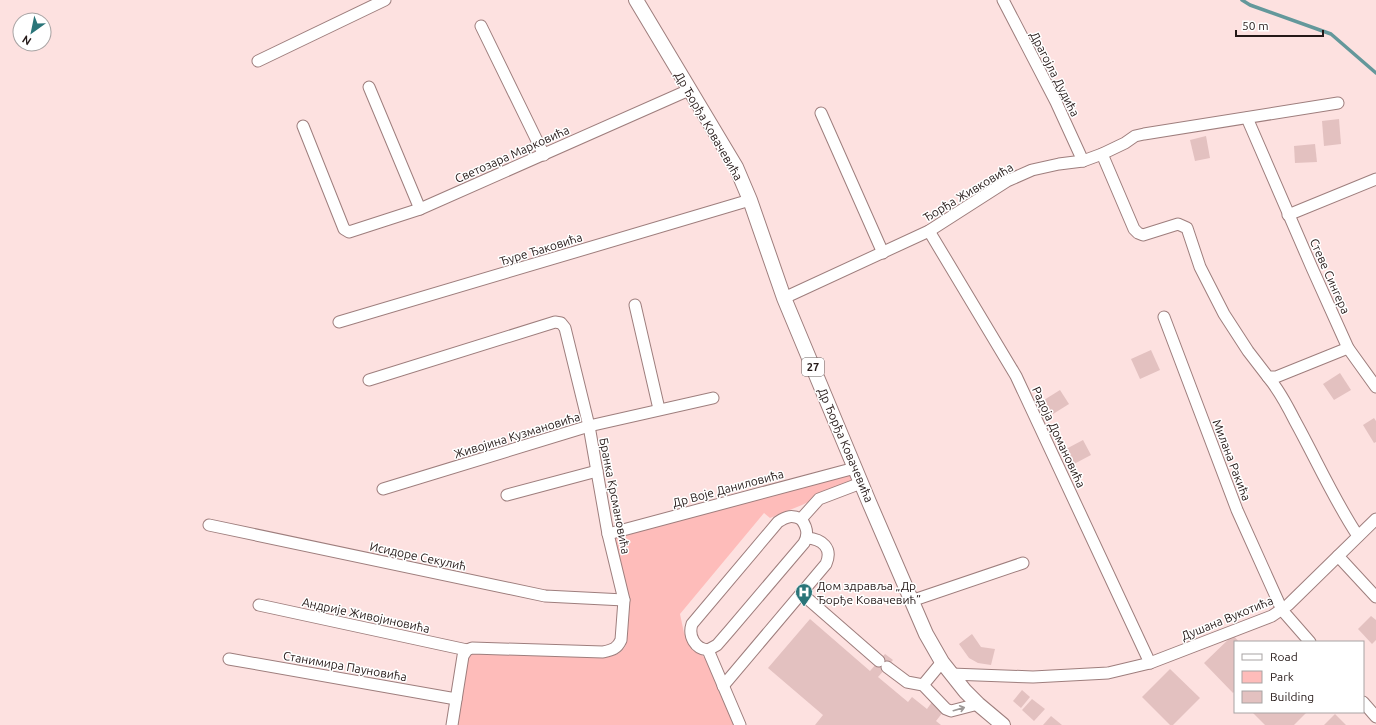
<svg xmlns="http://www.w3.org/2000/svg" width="1376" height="725" font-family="Ubuntu,sans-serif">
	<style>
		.green { fill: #febcba }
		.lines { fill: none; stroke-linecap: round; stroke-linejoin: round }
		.stream { stroke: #64989b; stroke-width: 3.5 }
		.building { fill: #e3c1c0 }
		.minor-casing { stroke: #9e7e7d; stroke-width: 13 }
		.major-casing { stroke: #9e7e7d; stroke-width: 16 }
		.minor { stroke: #fff; stroke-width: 11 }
		.major { stroke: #fff; stroke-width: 14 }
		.oneway { stroke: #9d9897 }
		.labels { text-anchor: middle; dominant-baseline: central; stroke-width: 3; stroke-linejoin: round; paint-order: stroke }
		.shield { fill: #fff; stroke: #665e5d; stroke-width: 1 }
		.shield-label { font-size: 11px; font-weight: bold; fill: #251918 }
		.street-label { font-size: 12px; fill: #251918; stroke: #fff }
		.poi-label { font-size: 12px; fill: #251918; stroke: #fff; text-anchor: start }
	</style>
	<rect width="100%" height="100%" fill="#fde1e0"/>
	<path class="green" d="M851 473 854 480 802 505 770 518 764 513 680 614 684 633 697 651 705 658 734 725H457L468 659 471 655 476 653 607 657C616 655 621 654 626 645L628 604 613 539Z"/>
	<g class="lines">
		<polyline class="stream" points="1242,0 1250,5 1331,34 1376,73"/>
	</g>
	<g class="building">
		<polygon points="1339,119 1341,144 1324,146 1322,121"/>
		<polygon points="1206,136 1210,158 1195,161 1190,140"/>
		<polygon points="1315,144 1317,162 1295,163 1294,146"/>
		<polygon points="1151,350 1160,370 1140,379 1131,359"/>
		<polygon points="1340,373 1351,390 1334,400 1323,384"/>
		<polygon points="1060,390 1069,404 1053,414 1044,400"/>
		<polygon points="1374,418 1376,421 1376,442 1374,443 1363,425"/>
		<polygon points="1083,440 1091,455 1074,464 1066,449"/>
		<polygon points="1371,616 1376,620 1376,640 1372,644 1358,629"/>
		<polygon points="810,619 870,671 885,654 893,660 878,677 908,702 912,697 927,709 932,702 943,712 936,721 941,725 815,725 823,715 768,668"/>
		<polygon points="972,634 981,647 995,649 991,665 978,663 969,658 959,644"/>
		<polygon points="1233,635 1239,642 1235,642 1235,691 1233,693 1204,663"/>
		<polygon points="1170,669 1200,698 1173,725 1170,725 1142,697"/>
		<polygon points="1022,690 1030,697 1021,708 1013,701"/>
		<polygon points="1032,699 1045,709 1034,721 1022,710"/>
		<polygon points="1252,712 1307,712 1294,725 1265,725"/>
		<polygon points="1335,714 1346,725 1324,725"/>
		<polygon points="1051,716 1062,725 1043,725"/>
	</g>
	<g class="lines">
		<g class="minor-casing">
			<g id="minor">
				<polyline points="1003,0 1056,102 1083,161"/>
				<polyline points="481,26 544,155"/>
				<polyline points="258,61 385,0"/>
				<polyline points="369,87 420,209"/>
				<polyline points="821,113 883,253"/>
				<polyline points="1247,118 1312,268 1348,348 1376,387"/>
				<polyline points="303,126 344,229 349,232 420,209 689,90"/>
				<polyline points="1102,154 1134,229 1138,233 1143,235 1178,224 1187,228 1200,267 1224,314 1248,351 1268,377 1276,377 1348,348"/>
				<polyline points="1288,215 1376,179"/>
				<polyline points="929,231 1016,376 1150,663"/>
				<polyline points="784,298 929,231 1007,181 1032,170 1059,164 1083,161 1102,154 1125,143 1135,136 1144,134 1338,103"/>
				<polyline points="635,305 659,409"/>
				<polyline points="1164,317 1237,510 1282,610 1310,642"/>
				<polyline points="339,322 750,200"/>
				<path d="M1268 377C1279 390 1287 405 1295 421 1316 459 1334 500 1358 536"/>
				<path d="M369 380 555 322 561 323 565 328 589 426 608 534 624 600 621 640C617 649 612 650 603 652L472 648 467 650 463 656 452 725"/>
				<polyline points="383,489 589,426 713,398"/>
				<polyline points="507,495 597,471"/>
				<polyline points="209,525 545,596 624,600"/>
				<polyline points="608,534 855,468"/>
				<polyline points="1338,556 1376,597"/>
				<polyline points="801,593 879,661"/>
				<polyline points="911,601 1023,563"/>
				<polyline points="259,605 467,650"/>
				<path d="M708 650 717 645 730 630 804 543C809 534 807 527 801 519"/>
				<polyline points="229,659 456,699"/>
				<polyline points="887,667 907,682 923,685 946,709 951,711 978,704"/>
				<polyline points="951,674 1033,677 1108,673 1150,663 1272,616 1288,605 1376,519"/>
				<polyline points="923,685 942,662"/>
				<path d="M723 686 826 564C833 548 822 539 807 538"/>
				<polyline points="1363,702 1376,717"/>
				<path d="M740 725 708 650C695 649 688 636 692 624L778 522C787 516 792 515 801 519L819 499 861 483"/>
			</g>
		</g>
		<g class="major-casing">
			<polyline id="major" points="636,0 736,167 750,200 784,298 869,502 926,634 942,662 965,691 978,704 1003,725"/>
		</g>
		<use href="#minor" class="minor"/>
		<use href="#major" class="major"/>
	</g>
	<defs><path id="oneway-shaft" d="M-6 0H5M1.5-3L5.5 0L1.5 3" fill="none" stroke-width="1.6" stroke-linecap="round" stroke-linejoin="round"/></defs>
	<use class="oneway" href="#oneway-shaft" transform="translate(959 709) rotate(-16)"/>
	<defs>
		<g id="hospital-pin" transform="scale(0.9)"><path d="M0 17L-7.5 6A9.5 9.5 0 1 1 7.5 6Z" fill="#2b7579" stroke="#fff"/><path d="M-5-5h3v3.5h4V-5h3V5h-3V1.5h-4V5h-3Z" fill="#fff"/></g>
	</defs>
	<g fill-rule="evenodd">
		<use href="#hospital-pin" x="804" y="592"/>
	</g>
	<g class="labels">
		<rect class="shield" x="802" y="358" width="22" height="18" rx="3"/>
		<g class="shield-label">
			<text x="813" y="367">27</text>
		</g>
		<g class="street-label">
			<text transform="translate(1055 74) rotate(63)">Драгојла Дудића</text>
			<text transform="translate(709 126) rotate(60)">Др Ђорђа Ковачевића</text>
			<text transform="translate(512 154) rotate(-24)">Светозара Марковића</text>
			<text transform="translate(968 192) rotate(-31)">Ђорђа Живковића</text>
			<text transform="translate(541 249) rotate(-17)">Ђуре Ђаковића</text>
			<text transform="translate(1330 276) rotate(66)">Стеве Сингера</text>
			<text transform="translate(517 435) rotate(-17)">Живојина Кузмановића</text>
			<text transform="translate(1059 437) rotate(65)">Радоја Домановића</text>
			<text transform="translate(846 445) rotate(67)">Др Ђорђа Ковачевића</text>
			<text transform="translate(1232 460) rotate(69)">Милана Ракића</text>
			<text transform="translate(728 488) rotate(-15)">Др Воје Даниловића</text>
			<text transform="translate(615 496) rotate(79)">Бранка Крсмановића</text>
			<text transform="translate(418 556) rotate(12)">Исидоре Секулић</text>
			<text transform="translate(366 615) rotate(12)">Андрије Живојиновића</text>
			<text transform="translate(1227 618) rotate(-22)">Душана Вукотића</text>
			<text transform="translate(345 666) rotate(10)">Станимира Пауновића</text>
		</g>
		<g class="poi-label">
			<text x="817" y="585">Дом здравља „Др<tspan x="817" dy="14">Ђорђе Ковачевић”</tspan></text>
		</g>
	</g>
	<rect x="1234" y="641" width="130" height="72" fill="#ffffff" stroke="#a8a3a3"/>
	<rect x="1242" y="654" width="20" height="6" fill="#ffffff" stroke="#a8a3a3"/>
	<text x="1270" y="661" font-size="12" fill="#251918">Road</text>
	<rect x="1242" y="671" width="20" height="12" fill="#febcba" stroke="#a8a3a3"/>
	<text x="1270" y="681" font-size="12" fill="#251918">Park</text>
	<rect x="1242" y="691" width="20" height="12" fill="#e3c1c0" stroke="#a8a3a3"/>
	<text x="1270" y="701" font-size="12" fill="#251918">Building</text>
	<g transform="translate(32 32) rotate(213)"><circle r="19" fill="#ffffff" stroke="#a8a3a3"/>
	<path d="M0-3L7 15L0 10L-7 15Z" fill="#2b7579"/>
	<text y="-6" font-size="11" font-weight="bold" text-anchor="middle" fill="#251918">N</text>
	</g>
	<path d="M1236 30v6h87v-6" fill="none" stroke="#251918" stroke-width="2"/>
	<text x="1242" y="30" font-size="12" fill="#251918" stroke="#ffffff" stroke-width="3" paint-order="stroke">50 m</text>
</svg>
